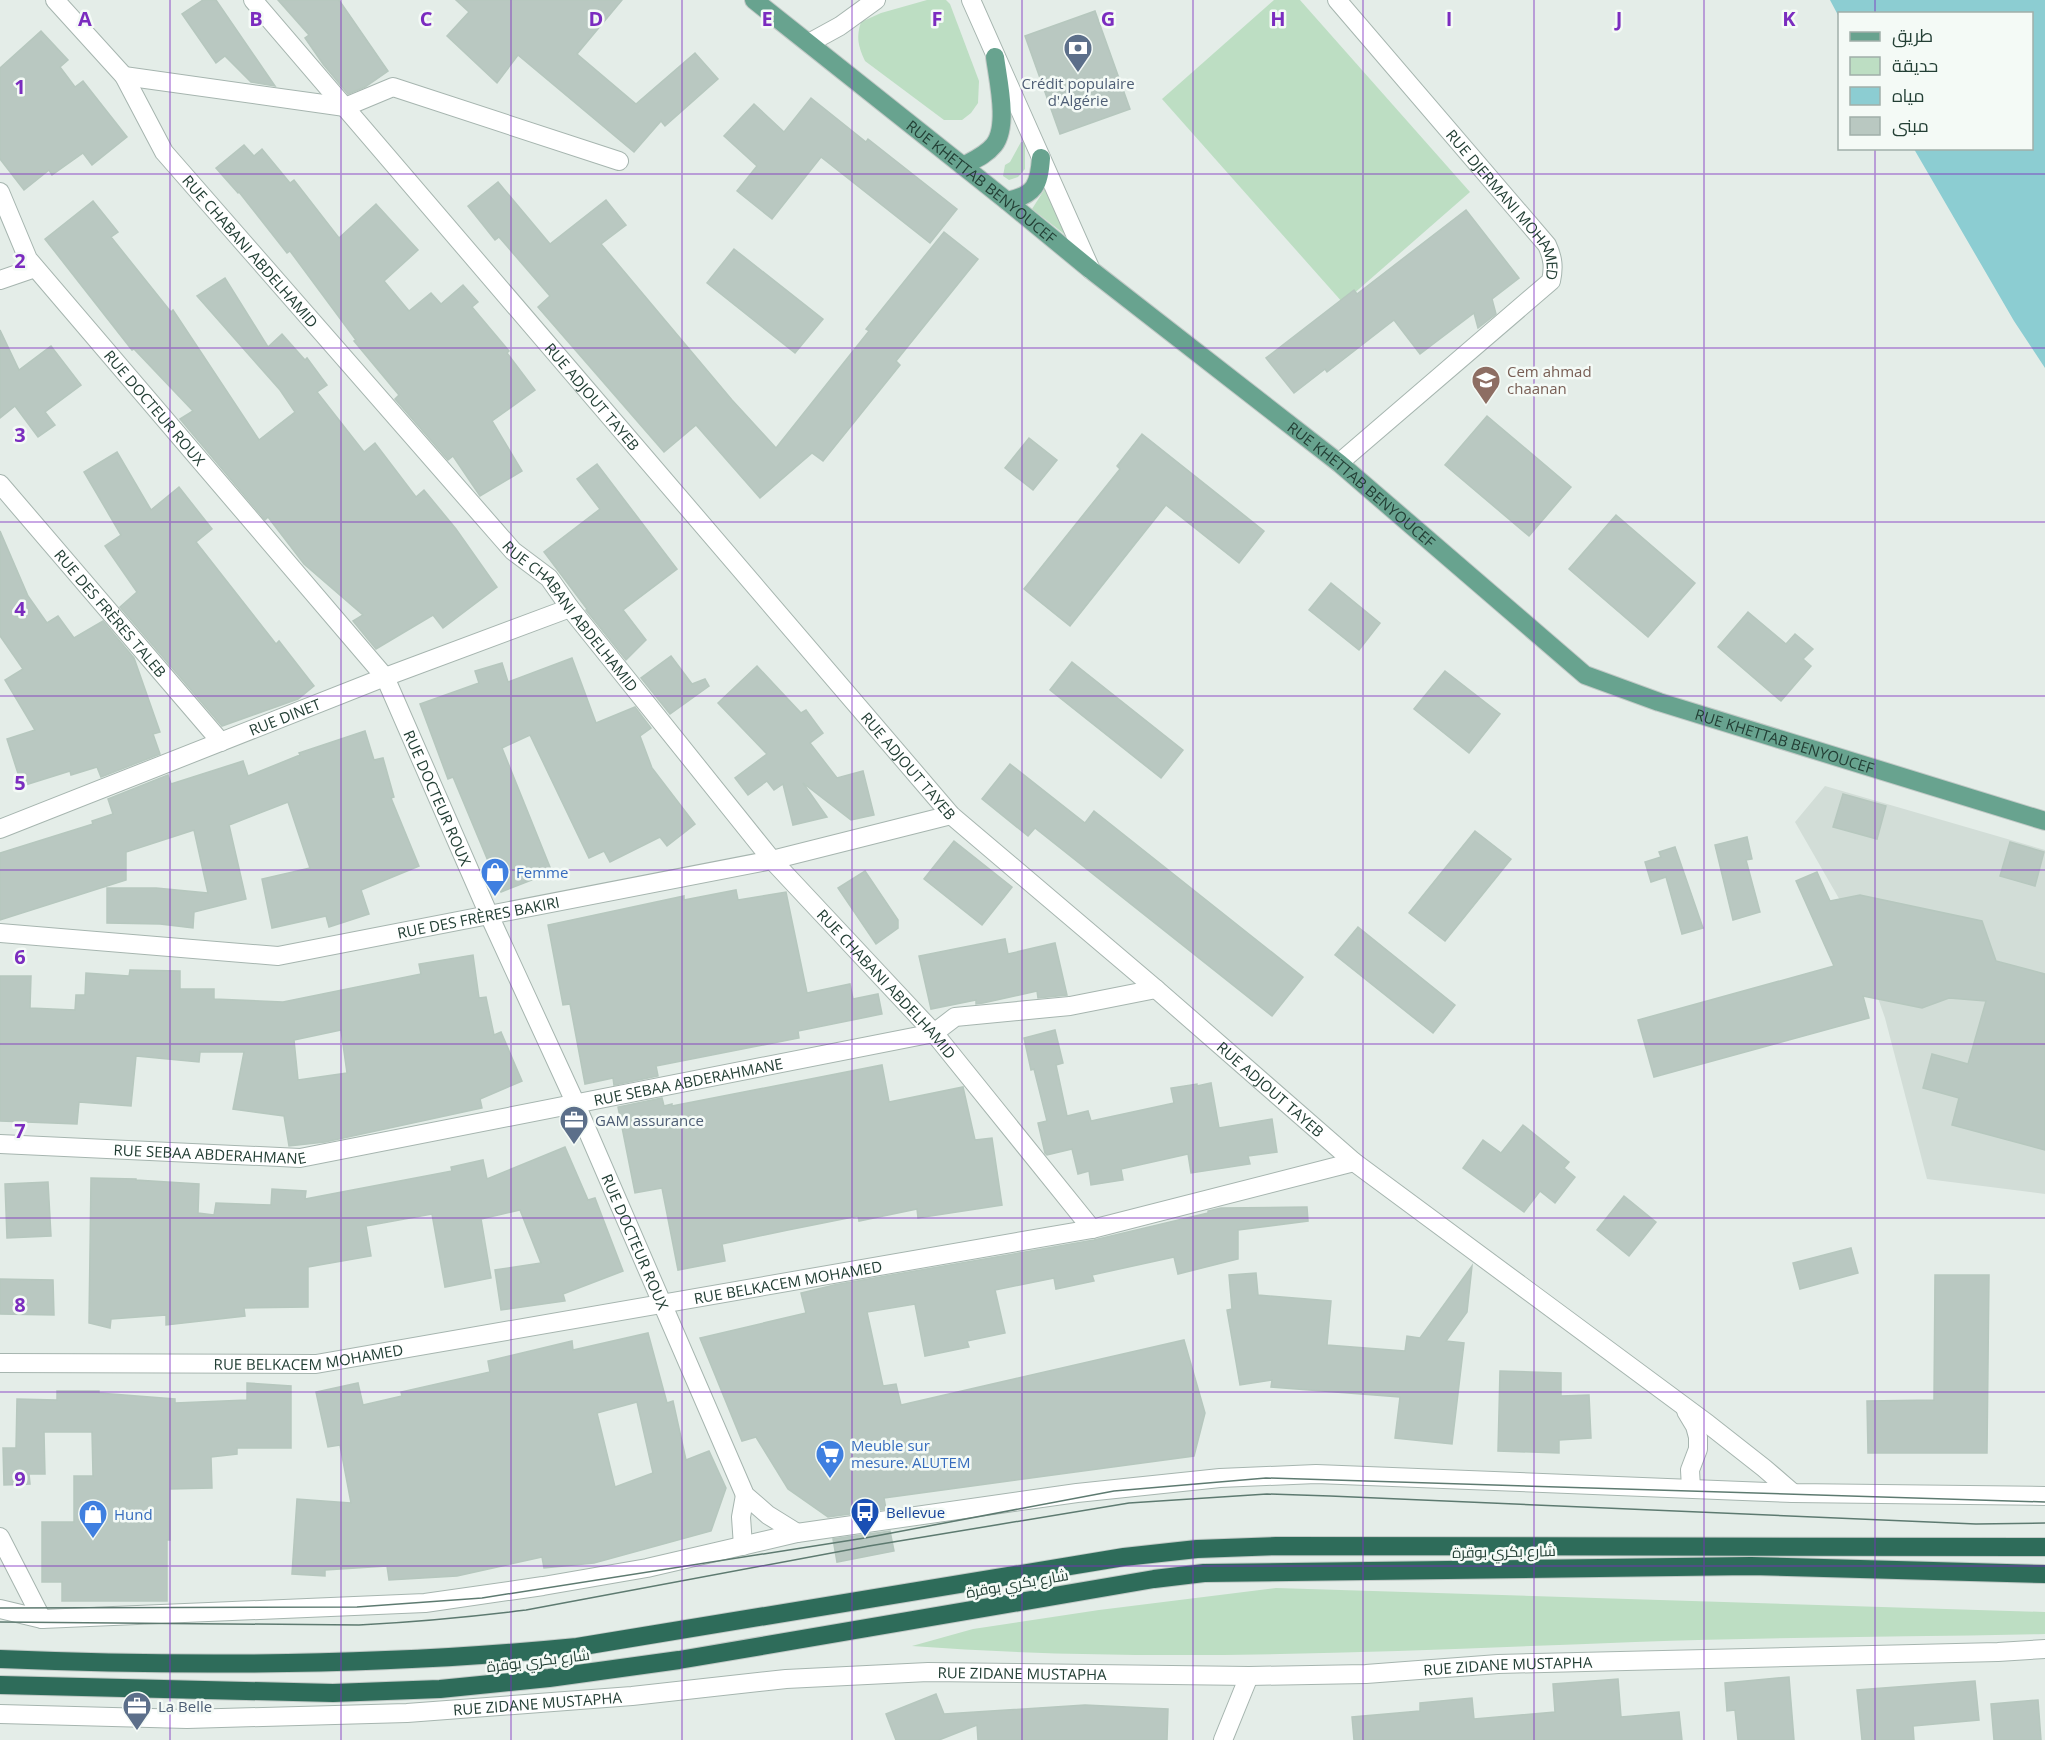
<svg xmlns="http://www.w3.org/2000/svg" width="2045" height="1740" font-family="'Open Sans',Cairo,sans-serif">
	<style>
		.built { fill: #d2ddd7 }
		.green { fill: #bddec3 }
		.water { fill: #8ccdd2 }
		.building { fill: #b9c8c1; stroke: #b6c7be; stroke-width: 1.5; fill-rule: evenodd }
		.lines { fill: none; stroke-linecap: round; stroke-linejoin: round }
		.minor-casing { stroke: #a6b5af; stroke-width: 20 }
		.major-casing { stroke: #c1c9c6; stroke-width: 20 }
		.highway-casing { stroke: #c1c9c6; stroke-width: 20 }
		.minor { stroke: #fff; stroke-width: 18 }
		.major { stroke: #68a38f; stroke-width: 18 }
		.highway { stroke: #2e6c5a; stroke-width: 18 }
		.tram { stroke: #5d7a70; stroke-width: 1.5 }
		.grid { fill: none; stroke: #7b2cbf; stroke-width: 1.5; stroke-opacity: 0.55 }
		.labels { text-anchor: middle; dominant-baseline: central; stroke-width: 5; stroke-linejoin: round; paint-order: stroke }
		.service-label { font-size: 15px; fill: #4e5e75; stroke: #f4faf6; text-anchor: start }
		.street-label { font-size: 15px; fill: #233f35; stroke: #f4faf6 }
		.education-label { font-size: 15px; fill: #785e54; stroke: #f4faf6; text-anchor: start }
		.shop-label { font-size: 15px; fill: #366cbe; stroke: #f4faf6; text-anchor: start }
		.transit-label { font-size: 15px; fill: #164399; stroke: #f4faf6; text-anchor: start }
		.grid-label { font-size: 20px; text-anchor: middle; font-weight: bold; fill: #7b2cbf; stroke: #f4faf6; stroke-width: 5; stroke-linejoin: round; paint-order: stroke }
	</style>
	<rect width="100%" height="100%" fill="#e4ede8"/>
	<polygon class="built" points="1825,786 2045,850 2045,1194 1927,1179 1885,1018 1849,916 1795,822"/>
	<g class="green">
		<path d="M927 0H946L950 4 979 81 978 103 971 113 962 120H944L865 61C858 46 856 37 861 22L881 13Z"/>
		<polygon points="1274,0 1300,0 1470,192 1343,303 1162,99"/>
		<polygon points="1021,142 1025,142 1025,169 1018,177 1009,180 1003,176 1005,165 1010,162"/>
		<polygon points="1046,187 1072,240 1032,209"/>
		<path d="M1276 1588 2045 1612V1634C1908 1637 1772 1637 1635 1642 1394 1651 1152 1664 912 1646L973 1629 1099 1610Z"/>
	</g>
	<polygon class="water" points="1830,0 2045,0 2045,368 2014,321 1914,149 2032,148 2032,14 1840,14 1839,17"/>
	<g class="building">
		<polygon points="203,0 216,0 275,86 251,82 225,56 216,63 182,14"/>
		<polygon points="278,0 339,0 388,71 365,87 348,94 323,64 305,38 309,35"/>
		<polygon points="456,0 622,0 577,54 636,104 695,53 718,79 665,126 661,121 634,152 518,55 497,83 447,36 469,12"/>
		<polygon points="1095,11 1130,109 1060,134 1025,36"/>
		<polygon points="41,31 68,60 60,67 75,87 83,81 127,137 92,165 83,153 52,175 49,170 24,190 0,159 0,68"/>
		<polygon points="811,98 866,142 868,139 957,209 930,243 821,157 772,219 737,191 757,166 724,136 754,104 784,132"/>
		<polygon points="244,145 254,156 262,149 290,183 294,180 339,238 376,204 418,250 384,281 409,311 431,293 441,304 463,285 478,302 472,307 509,351 507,353 535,390 492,421 522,471 480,496 453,456 448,460 395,399 399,395 354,341 356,340 290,251 287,253 239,192 238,193 216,168"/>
		<polygon points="498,182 550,244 606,200 626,225 601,244 732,400 776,448 869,331 866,329 944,232 978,259 896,361 900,365 823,461 812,453 760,498 696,425 664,452 538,307 550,296 499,237 495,240 468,206"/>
		<polygon points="93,201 118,232 111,237 171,312 173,310 259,440 295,412 280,390 197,296 225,278 268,347 282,334 305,360 307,358 327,385 317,392 364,452 375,443 416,497 424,490 456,529 497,587 443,628 433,615 376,649 353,621 363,615 304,564 268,517 265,520 180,419 193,411 134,349 132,350 45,239"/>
		<polygon points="1466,210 1519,278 1492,299 1496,314 1478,328 1474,313 1420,354 1394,320 1327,372 1325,369 1294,393 1266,358 1354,290 1357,294"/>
		<polygon points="734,249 823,319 795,353 707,283"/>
		<polygon points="0,330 19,370 51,346 81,385 45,412 55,425 38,437 15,406 0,418"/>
		<polygon points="1487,416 1571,487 1529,536 1445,465"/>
		<polygon points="1142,434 1264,531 1239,563 1166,505 1070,626 1024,589 1120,469 1117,466"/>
		<polygon points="1029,438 1057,460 1033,490 1005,468"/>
		<polygon points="117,452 151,510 179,487 212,529 196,542 276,644 279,641 314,686 298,699 222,726 120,607 137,592 105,546 121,535 84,472"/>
		<polygon points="597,464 677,569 623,610 646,640 626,660 586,610 587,609 544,552 600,509 577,479"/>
		<polygon points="1616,515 1695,583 1648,637 1569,569"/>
		<polygon points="0,531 28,596 47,623 58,616 74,638 103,621 134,658 160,732 153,734 160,754 101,777 97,767 71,775 70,771 22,786 7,739 35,730 5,680 23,669 0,636"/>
		<polygon points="1331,583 1380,623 1359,650 1309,610"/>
		<polygon points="1748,612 1786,644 1795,634 1813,649 1803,659 1811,666 1781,701 1718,647"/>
		<polygon points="671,656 692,684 705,679 709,686 670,714 641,678"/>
		<polygon points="572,658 596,723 635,707 651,728 640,736 652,768 695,824 667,846 660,837 610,862 604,851 589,858 530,735 502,748 552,872 501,892 453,777 448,779 420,704 479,683 475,671 502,663 508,682"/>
		<polygon points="1072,662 1183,750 1161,778 1050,690"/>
		<polygon points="757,666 801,713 806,710 823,733 810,743 837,778 863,771 874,815 851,820 803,783 827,817 793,825 783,784 774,790 767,781 748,795 735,778 767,754 718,703"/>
		<polygon points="1445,671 1500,714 1469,753 1414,709"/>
		<polygon points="365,731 374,760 383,758 394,797 391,798 419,866 361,890 369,914 329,927 326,916 272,928 262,879 310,868 288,802 229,825 246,899 194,912 193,928 160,924 107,923 107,888 156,888 208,893 194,830 126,852 126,880 0,920 0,853 93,824 92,821 113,814 108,799 168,775 171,784 243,761 248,776 300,755 299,753"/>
		<polygon points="1010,764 1085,823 1094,811 1303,977 1272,1016 1035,828 1028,836 982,799"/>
		<polygon points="1843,794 1886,806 1877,839 1833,827"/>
		<polygon points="1475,831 1511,859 1445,941 1409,913"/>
		<polygon points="1747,837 1752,859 1746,860 1760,912 1733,920 1715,845"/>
		<polygon points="954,841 1012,887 982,925 924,879"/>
		<polygon points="2010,842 2044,852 2035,886 2000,876"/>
		<polygon points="1675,847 1703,928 1682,934 1666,877 1651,882 1645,862 1661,857 1659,852"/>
		<polygon points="865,871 898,920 898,928 876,944 838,888"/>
		<polygon points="1817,872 1830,901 1860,895 1982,921 1996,961 2045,974 2045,1150 1952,1125 1959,1098 1923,1088 1932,1054 1968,1064 1986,1001 1949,998 1922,1008 1863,996 1869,1018 1654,1077 1638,1020 1834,966 1796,881"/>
		<polygon points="736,890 738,900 786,892 807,993 850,984 853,999 878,994 882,1014 798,1031 799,1038 656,1066 658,1076 614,1085 613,1078 585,1084 570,1004 563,1005 548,925 684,896 684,900"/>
		<polygon points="1358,927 1455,1005 1433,1033 1335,955"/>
		<polygon points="1005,939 1008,954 1055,943 1067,995 1038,998 1037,991 983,1003 976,1004 976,1000 931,1009 919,956"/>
		<path d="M473 955 479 998 486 997 494 1035 501 1032 522 1081 480 1099 482 1108 325 1142 289 1146 284 1116 233 1109 244 1052H200L199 1062 136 1056 131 1106 79 1102 77 1124 0 1121V976H31L30 1008 75 1010 76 995H85L86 973 129 976 130 970 180 971V989H214V999L283 1002 421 974 419 964ZM341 1030 347 1073 298 1080 294 1040Z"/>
		<polygon points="1055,1030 1063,1063 1056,1065 1067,1116 1088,1111 1091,1121 1174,1103 1171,1088 1197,1084 1197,1086 1211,1083 1219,1128 1272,1119 1277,1152 1248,1156 1250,1164 1191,1173 1188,1154 1121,1169 1123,1180 1091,1185 1089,1171 1078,1174 1072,1149 1047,1155 1045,1153 1038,1123 1047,1121 1034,1069 1031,1070 1024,1038"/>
		<polygon points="882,1065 889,1102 963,1087 975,1140 992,1138 1002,1205 918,1218 917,1209 859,1221 858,1216 788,1230 722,1244 725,1261 678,1270 662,1188 635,1193 618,1107 662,1098 664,1106 672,1104 672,1106"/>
		<polygon points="1523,1125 1569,1162 1564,1168 1575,1177 1555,1203 1540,1191 1524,1212 1463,1168 1483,1140 1501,1153"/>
		<polygon points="565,1147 588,1200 595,1198 623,1271 563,1294 565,1301 501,1310 495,1270 541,1263 520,1210 481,1219 491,1278 445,1287 432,1214 366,1226 371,1256 308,1267 308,1307 244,1308 245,1316 166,1325 166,1315 111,1319 110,1328 89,1323 91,1178 136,1179 136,1180 199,1184 198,1213 214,1215 216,1203 271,1205 272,1189 306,1191 305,1199 452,1171 451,1167 483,1160 487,1179"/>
		<polygon points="48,1182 51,1236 7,1238 5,1184"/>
		<polygon points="1624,1196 1656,1222 1629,1256 1597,1230"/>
		<polygon points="1307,1207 1308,1221 1238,1230 1238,1259 1178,1274 1174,1257 1092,1275 1094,1281 1056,1289 1054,1278 995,1290 1005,1333 967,1341 969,1347 925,1356 915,1304 867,1312 883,1386 896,1384 901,1405 1184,1340 1205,1413 1194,1456 884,1498 886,1509 828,1517 788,1489 756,1437 742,1441 700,1338 806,1313 801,1293 834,1285 1094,1240 1208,1213 1208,1211 1221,1208"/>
		<polygon points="1851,1248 1858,1273 1800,1289 1793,1263"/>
		<polygon points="1472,1266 1467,1312 1446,1341 1464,1343 1452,1444 1395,1438 1400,1397 1271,1387 1272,1380 1240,1385 1227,1310 1232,1309 1229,1275 1256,1273 1258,1295 1331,1301 1327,1345 1405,1351 1407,1336 1420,1338"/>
		<polygon points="1935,1275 1989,1275 1987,1453 1868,1453 1867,1401 1934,1400"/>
		<polygon points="0,1279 53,1280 54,1315 0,1314"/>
		<path d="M648 1333 667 1403 673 1401 686 1460 709 1451 726 1488 711 1531 594 1563 544 1568 542 1557 457 1576 389 1580 387 1566 325 1570V1576L292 1574 297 1499 351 1503 340 1445 328 1447 316 1392 358 1383 363 1405 402 1396 401 1392 490 1372 488 1361 572 1341 573 1350ZM637 1402 653 1473 615 1487 597 1413Z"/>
		<polygon points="1500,1371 1561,1373 1561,1396 1589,1395 1591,1438 1559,1440 1559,1453 1498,1451"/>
		<polygon points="247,1383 291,1386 291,1448 237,1448 237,1454 211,1457 212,1488 170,1489 170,1540 167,1540 167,1601 62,1601 62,1582 42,1582 42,1522 74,1522 74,1476 93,1476 92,1432 44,1432 45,1474 29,1474 30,1484 4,1485 3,1448 16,1448 17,1399 57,1400 57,1391 99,1391 99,1393 175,1399 175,1403 247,1400"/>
		<polygon points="890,1531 894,1551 837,1562 833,1539"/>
		<polygon points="1789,1677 1794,1740 1738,1740 1735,1710 1727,1711 1725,1683"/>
		<polygon points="1618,1679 1621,1717 1679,1712 1682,1740 1354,1740 1352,1717 1420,1711 1420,1703 1472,1698 1474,1719 1555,1712 1553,1684"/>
		<polygon points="1975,1681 1979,1720 1913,1726 1914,1740 1862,1740 1857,1690"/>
		<polygon points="936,1694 944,1714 1085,1705 1168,1709 1167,1740 978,1740 977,1725 939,1740 896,1740 886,1714"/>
		<polygon points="2038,1700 2041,1740 1994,1740 1991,1704"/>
	</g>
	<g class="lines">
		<g class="minor-casing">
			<g id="minor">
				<path id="s1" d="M55 0 124 76 164 152 513 551 549 578 570 608 772 860 934 1033 1092 1229"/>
				<path id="s2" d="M253 0 951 815 1156 989 1354 1162 1708 1424 1764 1468 1793 1493"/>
				<polyline points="971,0 1091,270"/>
				<path id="s3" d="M1337 0 1547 245C1553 258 1554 267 1551 281L1339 463"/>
				<polyline points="809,43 840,26 876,0"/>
				<polyline points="124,76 345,107 393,87 619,161"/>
				<path id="s4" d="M0 192 28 259 385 677 489 915 575 1102 745 1495 768 1515 797 1533"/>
				<polyline points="0,280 35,268"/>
				<path id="s5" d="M0 484 221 742"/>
				<path id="s6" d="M0 829 385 677 570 608"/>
				<path id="s7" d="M0 933 278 956 772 860 951 815"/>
				<path id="s8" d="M0 1144 300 1158 934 1033 955 1017 1070 1006 1156 989"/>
				<path id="s9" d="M0 1363 316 1364 1092 1229 1354 1162"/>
				<polyline points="1686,1411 1695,1426 1698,1437 1698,1449 1690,1470 1691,1488"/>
				<polyline points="0,1537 42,1619"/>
				<polyline points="743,1546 741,1517 745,1495"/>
				<polyline points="0,1609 42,1619 425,1603 543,1586 647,1568 797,1533 1077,1493 1220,1478 1316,1474 1793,1493 2045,1496"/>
				<path id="s10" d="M0 1714 187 1719 407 1713 632 1696 786 1679 928 1672 1249 1676 1366 1674 1498 1664 1998 1652 2045 1649"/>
				<polyline points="1223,1740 1249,1676"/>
			</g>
		</g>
		<g class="major-casing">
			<g id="major">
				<path id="s11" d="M754 0 1007 201 1091 270 1339 463 1585 675 1659 702 2045 821"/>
				<path d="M963 166C974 160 986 155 994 145 1009 126 998 80 995 57"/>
				<path d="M1007 201C1035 195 1039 185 1041 158"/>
			</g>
		</g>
		<g class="highway-casing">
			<g id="highway">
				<path d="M0 1659C192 1667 385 1666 577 1647L1124 1557 1197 1549 1276 1546 2045 1547"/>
				<polyline points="0,1685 333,1693 440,1689 549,1678 679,1660 1154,1579 1204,1573 1751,1566 2045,1574"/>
			</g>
		</g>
		<use href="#minor" class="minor"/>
		<use href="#major" class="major"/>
		<use href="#highway" class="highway"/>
		<g class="tram">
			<polyline points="0,1608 357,1607 482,1598 865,1538 1114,1491 1266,1478 2045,1502"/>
			<path d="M0 1622 359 1625C415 1622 470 1617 526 1610L869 1546 1129 1503 1267 1494 1330 1496 1976 1524 2045 1523"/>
		</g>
	</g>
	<path class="grid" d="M170 0V1740M341 0V1740M511 0V1740M682 0V1740M852 0V1740M1022 0V1740M1193 0V1740M1363 0V1740M1534 0V1740M1704 0V1740M1875 0V14M1875 148V1740M0 174H2045M0 348H2045M0 522H2045M0 696H2045M0 870H2045M0 1044H2045M0 1218H2045M0 1392H2045M0 1566H2045"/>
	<defs>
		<g id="bank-pin" transform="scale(1.5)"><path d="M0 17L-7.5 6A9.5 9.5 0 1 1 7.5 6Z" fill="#5c6f8a" stroke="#f4faf6"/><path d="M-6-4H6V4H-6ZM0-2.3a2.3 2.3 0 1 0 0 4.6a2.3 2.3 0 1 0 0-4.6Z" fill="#fff"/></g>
		<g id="university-pin" transform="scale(1.5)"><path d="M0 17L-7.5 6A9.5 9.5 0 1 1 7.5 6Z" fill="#8d6e63" stroke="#f4faf6"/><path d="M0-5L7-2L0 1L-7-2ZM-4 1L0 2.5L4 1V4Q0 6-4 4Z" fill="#fff"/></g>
		<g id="shop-pin" transform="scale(1.5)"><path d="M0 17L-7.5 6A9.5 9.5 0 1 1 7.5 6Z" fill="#3f7fe0" stroke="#f4faf6"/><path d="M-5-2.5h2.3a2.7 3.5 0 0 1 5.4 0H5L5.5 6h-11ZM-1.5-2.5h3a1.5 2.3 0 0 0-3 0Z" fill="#fff"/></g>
		<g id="office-pin" transform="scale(1.5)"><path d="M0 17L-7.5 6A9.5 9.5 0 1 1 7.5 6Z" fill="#5c6f8a" stroke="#f4faf6"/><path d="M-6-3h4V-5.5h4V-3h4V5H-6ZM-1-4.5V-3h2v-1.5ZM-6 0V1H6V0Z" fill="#fff"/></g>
		<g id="supermarket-pin" transform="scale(1.5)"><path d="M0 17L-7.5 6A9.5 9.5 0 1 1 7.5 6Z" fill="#3f7fe0" stroke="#f4faf6"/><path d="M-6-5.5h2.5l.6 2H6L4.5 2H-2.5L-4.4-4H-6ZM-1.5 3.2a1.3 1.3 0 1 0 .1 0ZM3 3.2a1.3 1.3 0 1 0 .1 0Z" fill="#fff"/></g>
		<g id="bus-pin" transform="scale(1.5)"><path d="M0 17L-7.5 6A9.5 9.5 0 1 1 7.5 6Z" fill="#1a4fb4" stroke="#f4faf6"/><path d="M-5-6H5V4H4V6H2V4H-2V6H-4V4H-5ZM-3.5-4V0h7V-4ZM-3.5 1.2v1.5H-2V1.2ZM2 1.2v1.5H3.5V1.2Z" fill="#fff"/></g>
	</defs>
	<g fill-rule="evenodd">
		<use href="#bank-pin" x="1078" y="48"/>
		<use href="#university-pin" x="1486" y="380"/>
		<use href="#shop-pin" x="495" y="872"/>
		<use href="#office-pin" x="574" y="1120"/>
		<use href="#supermarket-pin" x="830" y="1454"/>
		<use href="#bus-pin" x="865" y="1512"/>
		<use href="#shop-pin" x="93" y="1514"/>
		<use href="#office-pin" x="137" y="1706"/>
	</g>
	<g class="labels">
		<g class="service-label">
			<text x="1078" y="83" text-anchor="middle">Crédit populaire<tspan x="1078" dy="17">d'Algérie</tspan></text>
			<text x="595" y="1120">GAM assurance</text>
			<text x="158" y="1706">La Belle</text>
		</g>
		<g class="street-label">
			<text stroke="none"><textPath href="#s11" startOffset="291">RUE KHETTAB BENYOUCEF</textPath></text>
			<text stroke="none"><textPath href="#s3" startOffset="266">RUE DJERMANI MOHAMED</textPath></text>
			<text stroke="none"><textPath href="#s1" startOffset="320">RUE CHABANI ABDELHAMID</textPath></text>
			<text stroke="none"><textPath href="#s2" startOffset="522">RUE ADJOUT TAYEB</textPath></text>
			<text stroke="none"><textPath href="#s4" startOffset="268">RUE DOCTEUR ROUX</textPath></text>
			<text stroke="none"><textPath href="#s11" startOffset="777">RUE KHETTAB BENYOUCEF</textPath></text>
			<text stroke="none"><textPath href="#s5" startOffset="170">RUE DES FRÈRES TALEB</textPath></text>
			<text stroke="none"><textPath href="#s1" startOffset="806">RUE CHABANI ABDELHAMID</textPath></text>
			<text stroke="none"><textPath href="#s6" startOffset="306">RUE DINET</textPath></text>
			<text stroke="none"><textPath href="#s11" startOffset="1281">RUE KHETTAB BENYOUCEF</textPath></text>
			<text stroke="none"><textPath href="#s2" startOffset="1008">RUE ADJOUT TAYEB</textPath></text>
			<text stroke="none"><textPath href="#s4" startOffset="754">RUE DOCTEUR ROUX</textPath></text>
			<text stroke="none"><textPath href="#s7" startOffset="483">RUE DES FRÈRES BAKIRI</textPath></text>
			<text stroke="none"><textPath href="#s1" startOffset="1292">RUE CHABANI ABDELHAMID</textPath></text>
			<text stroke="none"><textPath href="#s8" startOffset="696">RUE SEBAA ABDERAHMANE</textPath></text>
			<text stroke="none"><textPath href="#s2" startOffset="1494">RUE ADJOUT TAYEB</textPath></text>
			<text stroke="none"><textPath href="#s8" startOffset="210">RUE SEBAA ABDERAHMANE</textPath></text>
			<text stroke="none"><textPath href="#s4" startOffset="1240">RUE DOCTEUR ROUX</textPath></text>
			<text stroke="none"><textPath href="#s9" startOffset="795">RUE BELKACEM MOHAMED</textPath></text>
			<text stroke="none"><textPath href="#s9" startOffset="309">RUE BELKACEM MOHAMED</textPath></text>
			<text transform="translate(1504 1551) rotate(-1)">شارع بكري بوقرة</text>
			<text transform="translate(1017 1583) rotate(-10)">شارع بكري بوقرة</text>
			<text transform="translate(538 1660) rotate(-7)">شارع بكري بوقرة</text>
			<text stroke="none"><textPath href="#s10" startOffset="1510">RUE ZIDANE MUSTAPHA</textPath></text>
			<text stroke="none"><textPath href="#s10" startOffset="1024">RUE ZIDANE MUSTAPHA</textPath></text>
			<text stroke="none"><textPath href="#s10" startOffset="538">RUE ZIDANE MUSTAPHA</textPath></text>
		</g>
		<g class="education-label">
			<text x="1507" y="371">Cem ahmad<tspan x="1507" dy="17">chaanan</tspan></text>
		</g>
		<g class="shop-label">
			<text x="516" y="872">Femme</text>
			<text x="851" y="1445">Meuble sur<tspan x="851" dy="17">mesure. ALUTEM</tspan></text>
			<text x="114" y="1514">Hund</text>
		</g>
		<g class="transit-label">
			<text x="886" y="1512">Bellevue</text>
		</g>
	</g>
	<g class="grid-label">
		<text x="85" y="26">A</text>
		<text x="256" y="26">B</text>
		<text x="426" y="26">C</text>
		<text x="596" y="26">D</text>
		<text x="767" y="26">E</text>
		<text x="937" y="26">F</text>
		<text x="1108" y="26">G</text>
		<text x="1278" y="26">H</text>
		<text x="1449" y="26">I</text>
		<text x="1619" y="26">J</text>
		<text x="1789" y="26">K</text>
		<text x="20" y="94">1</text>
		<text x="20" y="268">2</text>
		<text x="20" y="442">3</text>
		<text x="20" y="616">4</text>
		<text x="20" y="790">5</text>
		<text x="20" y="964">6</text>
		<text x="20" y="1138">7</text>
		<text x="20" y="1312">8</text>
		<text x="20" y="1486">9</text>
	</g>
	<rect x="1838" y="12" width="195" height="138" fill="#f4faf6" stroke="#a0afa9" stroke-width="1.5"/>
	<rect x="1850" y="32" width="30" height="9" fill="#68a38f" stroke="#a0afa9" stroke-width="1.5"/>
	<text x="1892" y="42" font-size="18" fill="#233f35">طريق</text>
	<rect x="1850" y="57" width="30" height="18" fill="#bddec3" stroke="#a0afa9" stroke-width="1.5"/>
	<text x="1892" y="72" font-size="18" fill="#233f35">حديقة</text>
	<rect x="1850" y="87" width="30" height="18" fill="#8ccdd2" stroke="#a0afa9" stroke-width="1.5"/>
	<text x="1892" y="102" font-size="18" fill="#233f35">مياه</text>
	<rect x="1850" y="117" width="30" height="18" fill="#b9c8c1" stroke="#a0afa9" stroke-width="1.5"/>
	<text x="1892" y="132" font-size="18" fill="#233f35">مبنى</text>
</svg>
